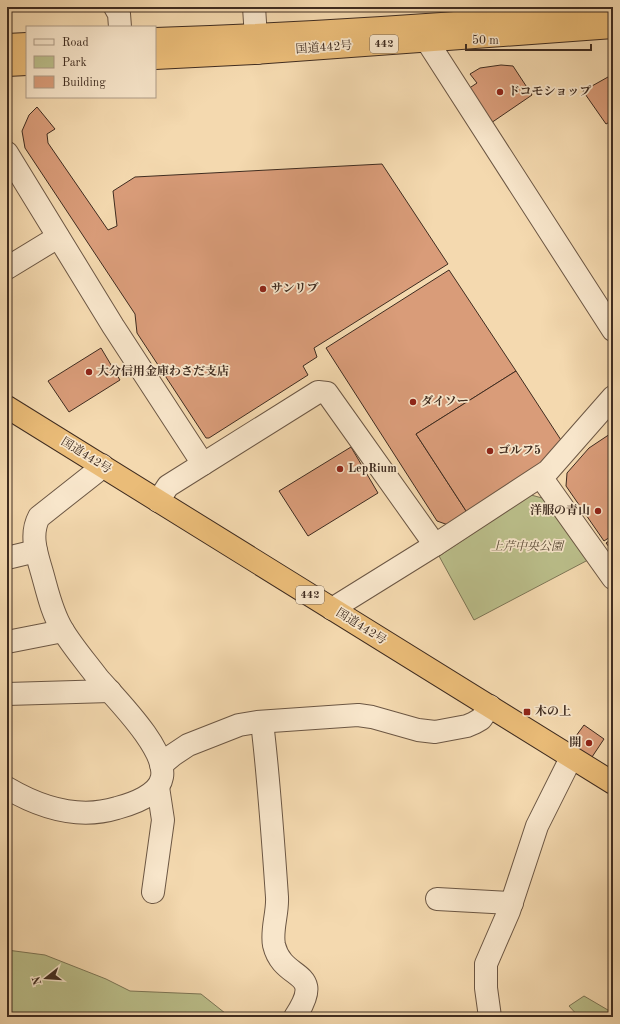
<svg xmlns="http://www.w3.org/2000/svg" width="620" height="1024" font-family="'Old Standard TT','Noto Serif JP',serif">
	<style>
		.green { fill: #bbbf8b; stroke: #7d7656 }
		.building { fill: #d99c79; stroke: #3f2c20 }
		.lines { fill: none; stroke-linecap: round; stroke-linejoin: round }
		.minor-casing { stroke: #6c5744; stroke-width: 24 }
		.highway-casing { stroke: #3f2c20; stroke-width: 24 }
		.minor { stroke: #f8e6cb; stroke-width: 22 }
		.highway { stroke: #eabc78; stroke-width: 22 }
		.poi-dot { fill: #8f2418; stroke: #f8e6cb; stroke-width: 1.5 }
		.labels { text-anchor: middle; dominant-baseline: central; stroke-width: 3.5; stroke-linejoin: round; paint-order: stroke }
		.shield { fill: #f8e6cb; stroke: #766453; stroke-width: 1 }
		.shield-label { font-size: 11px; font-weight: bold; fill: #3f2c20 }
		.street-label { font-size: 12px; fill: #3f2c20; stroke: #f8e6cb }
		.poi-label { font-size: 12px; font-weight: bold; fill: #3f2c20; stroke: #f8e6cb; text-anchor: start }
		.park-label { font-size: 12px; font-style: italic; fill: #584935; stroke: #f8e6cb }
	</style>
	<rect width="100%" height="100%" fill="#f4d9af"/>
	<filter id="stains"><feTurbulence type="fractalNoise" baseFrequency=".005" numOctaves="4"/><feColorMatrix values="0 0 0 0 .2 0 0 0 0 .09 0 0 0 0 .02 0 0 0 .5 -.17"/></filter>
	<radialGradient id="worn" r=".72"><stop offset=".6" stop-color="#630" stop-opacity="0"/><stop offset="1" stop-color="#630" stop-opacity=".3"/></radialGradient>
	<g class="green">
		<polygon points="531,495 546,499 588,560 474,620 439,556"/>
		<polygon points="7,950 45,955 106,979 130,991 201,994 230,1017 7,1017"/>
		<polygon points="584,996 613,1013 613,1017 579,1017 569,1006"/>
	</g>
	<g class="building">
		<polygon points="501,65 513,66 532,95 491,123 468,89 477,83 470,74 480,68"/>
		<polygon points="608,77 613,84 613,120 606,124 583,91"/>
		<polygon points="37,107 55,129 47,134 48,143 108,230 117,226 113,191 135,177 382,164 448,264 314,348 317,357 303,366 308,375 209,438 206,438 137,333 135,314 25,148 22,131 29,115"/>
		<polygon points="449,270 516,371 416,434 468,514 451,526 437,521 326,348"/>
		<polygon points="101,348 120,380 69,412 48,381"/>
		<polygon points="516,371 561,440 538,468 468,514 416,434"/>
		<polygon points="613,432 613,535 604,541 566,486 567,473 589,448"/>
		<polygon points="351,447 378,493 308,536 279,491"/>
		<polygon points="613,538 613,552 606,543"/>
		<polygon points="584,725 604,739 586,766 574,759 581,746 573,740"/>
	</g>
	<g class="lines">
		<g class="minor-casing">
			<g id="minor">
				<polyline points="115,7 119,14 120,27"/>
				<polyline points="254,7 257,53"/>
				<polyline points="427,41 613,330"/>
				<polyline points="7,153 113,326 203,464"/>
				<polyline points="7,268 58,237"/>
				<polyline points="541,477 613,578"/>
				<polyline points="158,501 168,486 318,392 327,393 435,545"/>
				<polyline points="7,558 36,551"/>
				<polyline points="332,609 435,545 548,471 613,397"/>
				<polyline points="7,642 63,631"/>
				<polyline points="7,694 110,691"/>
				<path d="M262 722C269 780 273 839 277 897 278 913 271 930 274 945 283 983 327 968 295 1017"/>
				<polyline points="161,765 173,755 188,745 239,725 257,722 358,715 372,717 418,730 435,732 467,726 474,723 481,719 490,706"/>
				<path d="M7 788C41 808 78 820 117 808 132 804 159 795 162 777 167 749 116 699 98 678 86 662 72 646 62 629 51 611 47 589 41 569 36 552 30 534 39 517L96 472 102 465"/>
				<polyline points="153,892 163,820 158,787"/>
				<polyline points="437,899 512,903"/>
				<polyline points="490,1017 486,988 486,964 509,911 537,826 571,758"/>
			</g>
		</g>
		<g class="highway-casing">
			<g id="highway">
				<path d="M155 39C308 34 461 24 613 10"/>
				<polyline points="7,45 27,44"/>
				<polyline points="155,58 254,53 613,27"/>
				<polyline points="7,65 27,64"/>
				<polyline points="7,407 613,783"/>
			</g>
		</g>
		<use href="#minor" class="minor"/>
		<use href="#highway" class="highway"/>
	</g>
	<g class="poi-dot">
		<circle cx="500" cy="92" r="4"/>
		<circle cx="263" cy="289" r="4"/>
		<circle cx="89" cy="372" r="4"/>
		<circle cx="413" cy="402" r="4"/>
		<circle cx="490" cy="451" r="4"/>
		<circle cx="340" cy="469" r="4"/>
		<circle cx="598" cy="511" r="4"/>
		<rect x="523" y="708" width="8" height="8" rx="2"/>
		<circle cx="589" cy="743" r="4"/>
	</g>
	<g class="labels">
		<g class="shield">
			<rect x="370" y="35" width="28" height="18" rx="3"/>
			<rect x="296" y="586" width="28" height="18" rx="3"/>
		</g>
		<g class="shield-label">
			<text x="384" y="44">442</text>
			<text x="310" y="595">442</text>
		</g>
		<g class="street-label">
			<text transform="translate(324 48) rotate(-4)">国道442号</text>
			<text transform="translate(86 456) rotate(32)">国道442号</text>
			<text transform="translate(361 627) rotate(32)">国道442号</text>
		</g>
		<g class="poi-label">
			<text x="508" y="92">ドコモショップ</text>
			<text x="271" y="289">サンリブ</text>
			<text x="97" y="372">大分信用金庫わさだ支店</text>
			<text x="421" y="402">ダイソー</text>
			<text x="498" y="451">ゴルフ5</text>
			<text x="348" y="469">LepRium</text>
			<text x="590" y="511" text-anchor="end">洋服の青山</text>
			<text x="535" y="712">木の上</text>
			<text x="581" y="743" text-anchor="end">開</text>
		</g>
		<g class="park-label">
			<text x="527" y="547">上芹中央公園</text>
		</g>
	</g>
	<rect width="620" height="1024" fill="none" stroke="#f4d9af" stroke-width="24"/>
	<rect x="8" y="8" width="604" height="1008" fill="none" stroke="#3f2c20" stroke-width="2"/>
	<rect x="12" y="12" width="596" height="1000" fill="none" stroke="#3f2c20"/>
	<rect x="26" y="26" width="130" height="72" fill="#f8e6cb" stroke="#ae9c87"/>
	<rect x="34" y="39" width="20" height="6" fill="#f8e6cb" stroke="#ae9c87"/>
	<text x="62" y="46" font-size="12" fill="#3f2c20">Road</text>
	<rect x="34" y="56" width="20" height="12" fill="#bbbf8b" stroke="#ae9c87"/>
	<text x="62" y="66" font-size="12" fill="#3f2c20">Park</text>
	<rect x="34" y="76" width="20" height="12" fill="#d99c79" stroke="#ae9c87"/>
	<text x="62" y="86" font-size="12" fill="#3f2c20">Building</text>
	<g transform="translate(46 978) rotate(253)" stroke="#f8e6cb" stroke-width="3" paint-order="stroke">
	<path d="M0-3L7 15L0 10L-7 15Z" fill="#3f2c20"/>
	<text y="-6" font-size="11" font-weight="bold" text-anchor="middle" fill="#3f2c20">N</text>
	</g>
	<path d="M466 44v6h125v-6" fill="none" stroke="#3f2c20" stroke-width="2"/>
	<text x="472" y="44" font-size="12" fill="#3f2c20" stroke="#f8e6cb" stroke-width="3" paint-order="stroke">50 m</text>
	<rect width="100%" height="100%" filter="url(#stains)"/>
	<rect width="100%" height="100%" fill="url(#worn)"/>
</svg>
